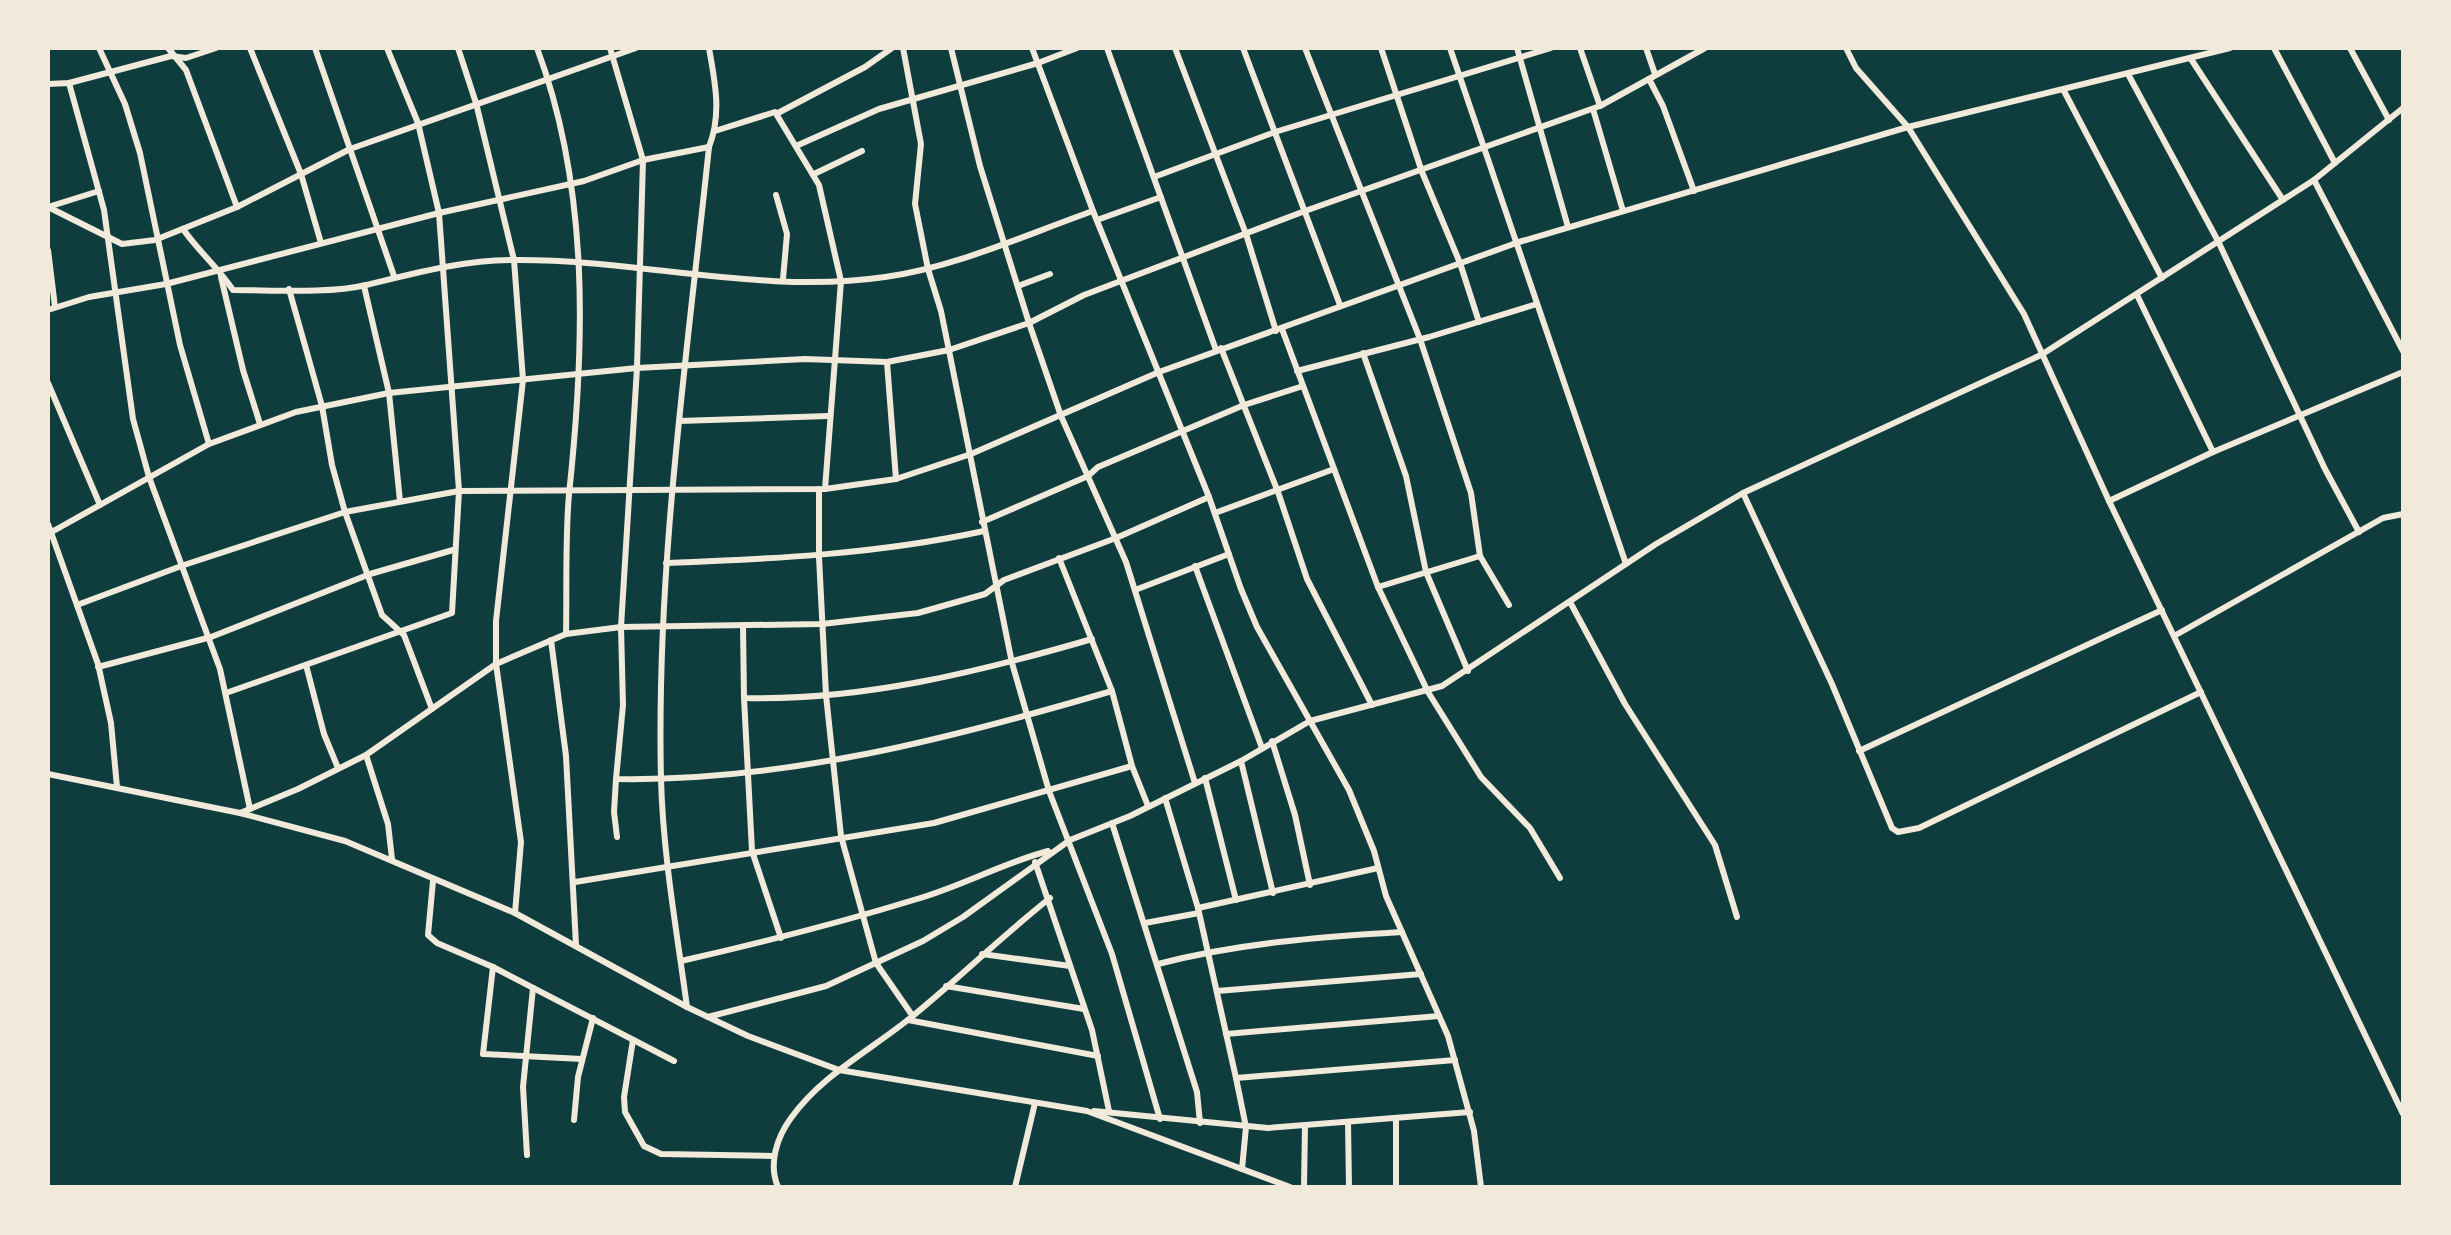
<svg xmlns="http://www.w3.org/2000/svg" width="2451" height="1235" font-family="'Noto Serif',serif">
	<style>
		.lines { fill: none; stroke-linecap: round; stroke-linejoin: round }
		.minor { stroke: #f1e9da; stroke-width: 6 }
	</style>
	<rect width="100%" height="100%" fill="#0f3d3e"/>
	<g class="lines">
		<g class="minor">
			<polyline points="99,48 125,104 140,153 180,345 209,444"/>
			<polyline points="168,48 186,70 237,207"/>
			<polyline points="250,48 301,174 321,243"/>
			<polyline points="315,48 394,276"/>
			<polyline points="458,48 476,103 514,260 523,380 496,621 496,664 521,842 515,913"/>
			<path d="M537 48C590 190 585 346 569 494 565 540 567 588 566 634"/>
			<path d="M610 48 643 160 637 368 621 627 623 705 616 779C784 782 952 738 1112 691"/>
			<polyline points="903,48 921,144 915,204 928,269 941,311 1012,663 1049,791 1112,954 1160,1119"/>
			<polyline points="951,48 980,166 1029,323 1061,416 1126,562 1195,783"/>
			<polyline points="1032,48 1093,211 1209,497 1241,589 1257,627 1349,790 1374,851 1386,896 1448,1036 1474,1131 1481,1187"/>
			<polyline points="1107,48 1216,350"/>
			<polyline points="1175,48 1246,234 1276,331"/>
			<polyline points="1243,48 1340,305"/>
			<polyline points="1305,48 1420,339 1471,493 1480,556 1509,605"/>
			<polyline points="1381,48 1422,172 1460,263 1479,322"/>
			<polyline points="1450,48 1626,564"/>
			<polyline points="1517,48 1568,227"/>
			<polyline points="1580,48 1600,106"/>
			<polyline points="1646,48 1655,74"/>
			<polyline points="1846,48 1856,68 1908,127 2024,314 2109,501 2403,1114"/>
			<polyline points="2274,48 2335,163"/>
			<polyline points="2350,48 2389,120"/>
			<polyline points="2191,59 2283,200"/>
			<polyline points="2128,74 2218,241 2325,469 2359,532"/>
			<polyline points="1649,79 1663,106 1694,191"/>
			<polyline points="69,83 104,210 133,419 149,477 220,669 250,809"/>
			<polyline points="48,84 69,83 171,56 186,58 216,48"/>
			<polyline points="2064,91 2162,278"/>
			<polyline points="1593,109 1623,211"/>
			<polyline points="778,113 865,67 892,48"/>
			<polyline points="715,131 775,112 819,185 841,281 825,489"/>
			<polyline points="796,146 879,109 1038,63 1077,48"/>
			<polyline points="814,174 862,151"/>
			<polyline points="1154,177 1275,132 1551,48"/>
			<polyline points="2314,180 2403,351"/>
			<polyline points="776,195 787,234 783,279"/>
			<polyline points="48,207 122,244 155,240 237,207 350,149 636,48"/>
			<polyline points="48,207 99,191"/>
			<polyline points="1097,220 1161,197"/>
			<path d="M183 229C198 251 218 267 233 290 271 290 330 294 366 285 416 273 463 260 515 260 638 259 762 295 885 277 956 267 1025 235 1093 211"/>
			<polyline points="48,250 55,307"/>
			<polyline points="221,277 243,370 260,424"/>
			<polyline points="364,286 389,393 400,501"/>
			<polyline points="1018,286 1050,274"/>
			<polyline points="289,289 322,406 332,465 345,512 382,615 404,635 432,709"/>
			<polyline points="2137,295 2213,452"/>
			<polyline points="48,310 89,297 166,284 439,213 584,181 643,160 709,147"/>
			<polyline points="1282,329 1378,587 1428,692 1481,777 1530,828 1560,878"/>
			<polyline points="1221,348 1278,492 1307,579 1372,705"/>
			<polyline points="1363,353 1406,476 1426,572 1468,671"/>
			<polyline points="887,362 896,479"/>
			<polyline points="1297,371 1429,337 1537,304"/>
			<polyline points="48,383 100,505"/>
			<polyline points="679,421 828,416"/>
			<polyline points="819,489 819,557 826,695 841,836 876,963 912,1015"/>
			<polyline points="1743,493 1832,684 1892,828 1898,832 1919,828 2201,692"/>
			<polyline points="2109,501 2213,452 2403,372"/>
			<polyline points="1215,513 1334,469"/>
			<polyline points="982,522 1088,476 1098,467 1244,405 1303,386"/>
			<polyline points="48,524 98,664 111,723 117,787"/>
			<polyline points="48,534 209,444 296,412 389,393 637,368 805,359 887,362 949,350 1029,323 1084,295 1305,211 1600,106 1705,48"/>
			<polyline points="1059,558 1112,691 1132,766 1148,806"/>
			<path d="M666 563C774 559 878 554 984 531"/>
			<polyline points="1195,566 1262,748"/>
			<polyline points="1378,587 1480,556"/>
			<polyline points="1135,590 1229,554"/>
			<polyline points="1570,602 1625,704 1715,845 1737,917"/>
			<polyline points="77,605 184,565 345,512 459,491 825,489 896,479 971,454 1159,372 1519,242 1908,127 2230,48"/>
			<path d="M743 625 744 698C861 701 979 672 1092 639"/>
			<polyline points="2174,636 2383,518 2403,514"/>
			<polyline points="551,640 566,756 576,945"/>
			<polyline points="306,665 324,734 338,768"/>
			<polyline points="98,667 211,637 370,574 453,550"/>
			<polyline points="226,693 452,613 459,491 439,213 418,123 387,48"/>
			<polyline points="744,698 752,851 781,938"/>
			<polyline points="1272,741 1295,815 1310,885"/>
			<polyline points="1859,751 2162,610"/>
			<polyline points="366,755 388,824 392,859"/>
			<polyline points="1241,761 1273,893"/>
			<polyline points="48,774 240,813 345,841 515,913 687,1007 748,1036 839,1070 1087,1111 1290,1187"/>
			<polyline points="1205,778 1236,900"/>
			<polyline points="616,779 614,812 617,837"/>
			<polyline points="1165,798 1198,908 1236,1078 1246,1127 1242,1169"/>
			<polyline points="240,813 298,789 366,755 496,664 566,634 621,627 822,624 918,613 985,594 1004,580 1116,538 1209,497"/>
			<polyline points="1112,823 1197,1092 1200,1123"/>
			<polyline points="1035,862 1092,1030 1109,1111"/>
			<polyline points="433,881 428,935 437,943 493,967 674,1061"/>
			<polyline points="575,882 934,823 1132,766"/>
			<polyline points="1198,908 1378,868"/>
			<polyline points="1145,923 1199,913"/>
			<polyline points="982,954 1070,966"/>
			<path d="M681 961C760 943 839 923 917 899 962 886 1003 863 1048 851"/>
			<path d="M1158 964C1239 943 1319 937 1402 932"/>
			<polyline points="493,967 483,1054 582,1059"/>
			<polyline points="946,986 1084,1009"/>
			<polyline points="1217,991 1421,974"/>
			<path d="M687 1007C677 932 663 856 661 779 656 567 687 357 709 147 722 114 715 82 709 48"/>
			<polyline points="708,1017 826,986 923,941 963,917 1070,840 1130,816 1241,761 1310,721 1442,686 1656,544 1743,493 2041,355 2314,180 2403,108"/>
			<polyline points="908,1020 1098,1056"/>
			<polyline points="1226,1034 1439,1016"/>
			<polyline points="633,1040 624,1097 625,1112 644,1146 661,1154 774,1156"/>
			<polyline points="1236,1078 1455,1060"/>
			<polyline points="1094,1111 1268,1128 1470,1112"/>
			<polyline points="574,1120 578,1077 593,1018"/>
			<polyline points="1348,1122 1349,1187"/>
			<polyline points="527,1155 523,1087 533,988"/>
			<path d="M778 1187C768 1164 777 1137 791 1118 821 1076 869 1051 909 1019 957 980 1001 937 1050 898"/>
			<polyline points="1015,1187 1035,1103"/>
			<polyline points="1304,1187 1305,1125"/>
			<polyline points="1396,1187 1396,1118"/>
		</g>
	</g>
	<rect width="2451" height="1235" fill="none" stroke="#f1e9da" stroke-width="100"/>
</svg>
